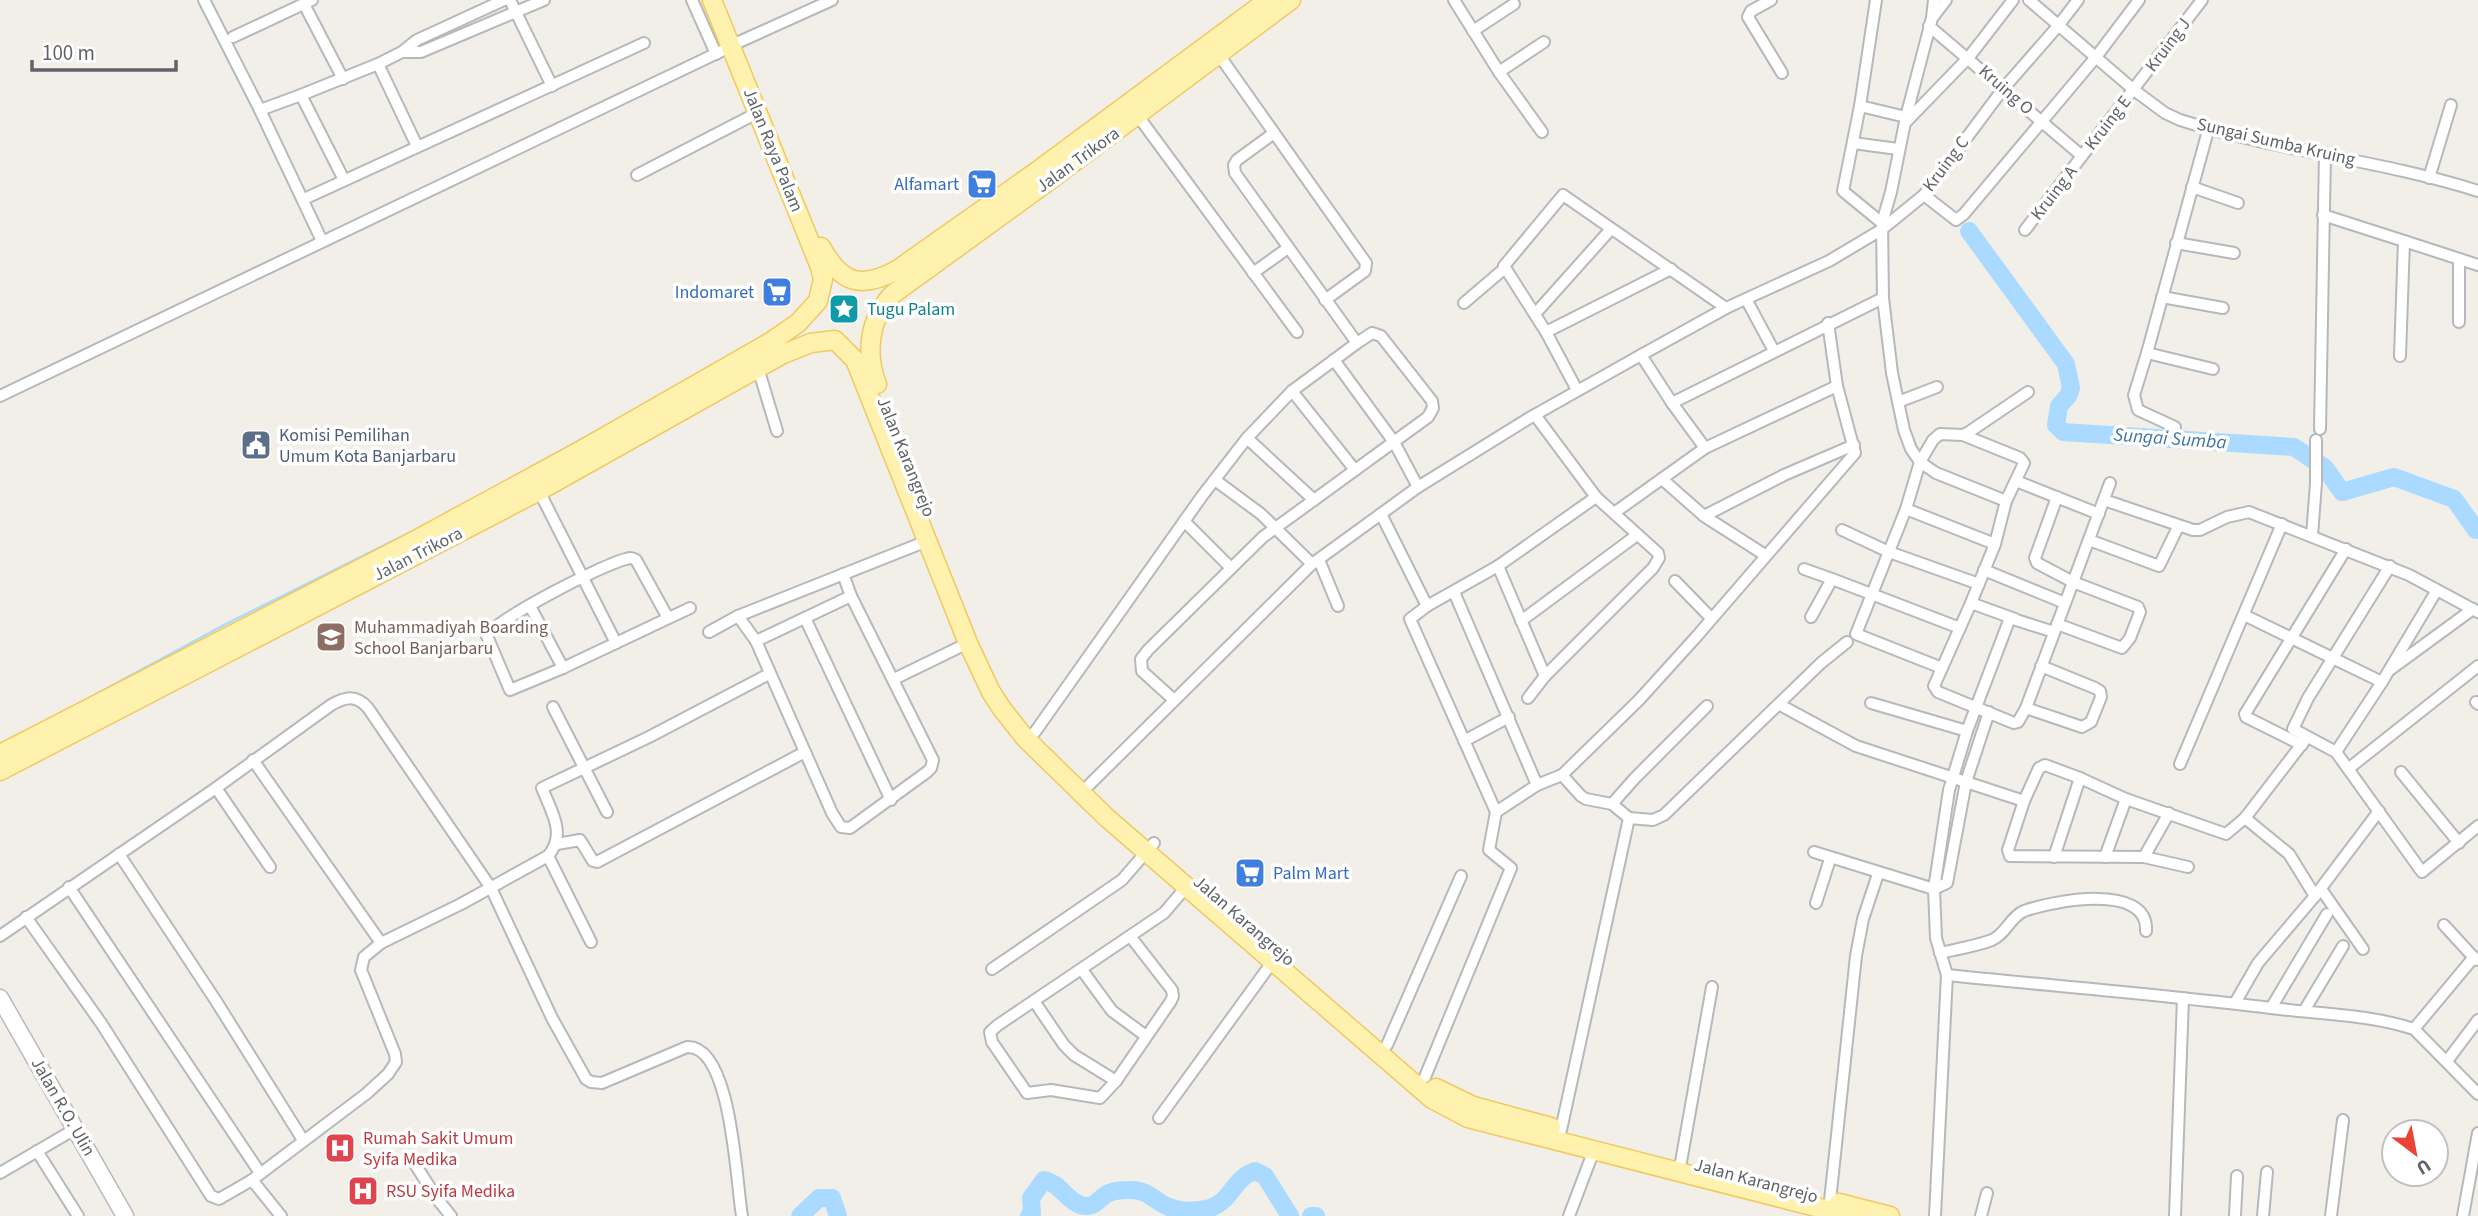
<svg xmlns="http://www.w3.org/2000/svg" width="2478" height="1216" font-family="'Source Sans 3',sans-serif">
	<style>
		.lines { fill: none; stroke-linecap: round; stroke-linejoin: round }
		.stream { stroke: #aadaff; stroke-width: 2.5 }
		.river { stroke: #aadaff; stroke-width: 18 }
		.street-casing { stroke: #b5b8bc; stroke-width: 14 }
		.secondary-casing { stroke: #b6babf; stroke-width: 19 }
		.primary-casing { stroke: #f2c960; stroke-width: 21 }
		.street { stroke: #fff; stroke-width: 10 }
		.secondary { stroke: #fff; stroke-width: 16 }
		.primary { stroke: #fff2af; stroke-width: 18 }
		.labels { text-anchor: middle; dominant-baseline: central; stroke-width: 7; stroke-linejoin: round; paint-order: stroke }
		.street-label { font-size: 18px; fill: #5f6368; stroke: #fff }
		.shop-label { font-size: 18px; fill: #366cbe; stroke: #fff; text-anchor: end }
		.culture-label { font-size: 18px; fill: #0d838f; stroke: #fff; text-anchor: start }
		.service-label { font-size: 18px; fill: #4e5e75; stroke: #fff; text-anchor: start }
		.education-label { font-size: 18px; fill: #785e54; stroke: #fff; text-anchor: start }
		.health-label { font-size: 18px; fill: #be3a42; stroke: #fff; text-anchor: start }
		.water-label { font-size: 19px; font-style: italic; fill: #4174aa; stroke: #fff }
	</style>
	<rect width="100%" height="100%" fill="#f1efe8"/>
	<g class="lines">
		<g class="stream">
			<polyline points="468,502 652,400"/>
			<polyline points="89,698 224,625 435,520"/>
		</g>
		<g class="river">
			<polyline points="1969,231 2066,364 2071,388 2068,396 2059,406 2056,425 2063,432 2294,447 2325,468 2342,492 2394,477 2454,499 2476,530 2478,530"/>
			<polyline points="800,1216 819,1198 832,1198 838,1216"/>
			<path d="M1029 1216 1032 1214 1031 1198 1044 1180C1061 1183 1068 1204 1085 1206 1096 1207 1099 1198 1107 1194 1112 1191 1123 1190 1129 1190 1150 1189 1156 1204 1172 1208 1183 1212 1199 1211 1210 1208 1232 1201 1233 1178 1255 1171L1265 1176 1290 1216"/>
			<polyline points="1311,1216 1316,1216"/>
		</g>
		<g class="street-casing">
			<g id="street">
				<polyline points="204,0 260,110 322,241"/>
				<polyline points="510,0 552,86"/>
				<polyline points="692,0 716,54"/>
				<polyline points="1454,0 1499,72 1542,132"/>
				<polyline points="1771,0 1751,11 1748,17 1782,73"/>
				<polyline points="1876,0 1860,106 1843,191 1882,223"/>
				<polyline points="1934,0 1932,18 1906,117 1891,192 1882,223 1883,298 1892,373 1904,430 1911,449 1920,462 1936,473 2006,501"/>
				<path d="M2029 0 2134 90 2165 113 2180 120C2278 151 2380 160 2478 191"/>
				<polyline points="304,4 343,79"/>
				<polyline points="1933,17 1946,0"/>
				<polyline points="1929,26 2082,156"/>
				<polyline points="1473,31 1514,4"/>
				<polyline points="233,37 312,0"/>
				<polyline points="739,42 832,0"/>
				<polyline points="402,52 421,52 544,0"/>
				<polyline points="1219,55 1366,263 1365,271 1325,300"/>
				<polyline points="378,64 417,146"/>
				<polyline points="1499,72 1544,42"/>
				<polyline points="1860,106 1906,117"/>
				<polyline points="260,110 301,95"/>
				<polyline points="1138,116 1297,332"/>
				<polyline points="1905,123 1969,57 2013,0"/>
				<polyline points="1853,143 1898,149"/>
				<polyline points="637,175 757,113"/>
				<polyline points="2429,178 2451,105"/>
				<polyline points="344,180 301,95 378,64 402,52 417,40 504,0"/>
				<polyline points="2192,187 2238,203"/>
				<polyline points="1924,195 1956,220 1964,214 2096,57 2139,0"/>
				<polyline points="304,199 644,43"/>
				<polyline points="2323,215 2404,241 2400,356"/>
				<polyline points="2025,230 2202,0"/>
				<polyline points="2404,241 2478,265"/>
				<polyline points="2176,243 2234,253"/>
				<polyline points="1253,273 1288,248"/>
				<polyline points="2162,297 2223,308"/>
				<polyline points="1746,299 1774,351"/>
				<polyline points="1464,303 1505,268"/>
				<polyline points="1535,314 1611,229"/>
				<polyline points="2459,322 2459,259"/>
				<polyline points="1546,332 1671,269"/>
				<polyline points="2147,353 2213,369"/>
				<polyline points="1641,355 1672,403 1705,448"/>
				<polyline points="1334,360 1394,442 1418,487"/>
				<polyline points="758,368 777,431"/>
				<polyline points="1577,390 1546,332 1504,266 1563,195 1726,308"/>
				<polyline points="1292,391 1355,470"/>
				<polyline points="0,396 732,46"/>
				<polyline points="1898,402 1937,387"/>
				<polyline points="1672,403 1883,298"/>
				<polyline points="2175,427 2138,410 2134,395 2147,353 2209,127"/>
				<polyline points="2320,429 2325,153"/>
				<polyline points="1963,435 2020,458 2024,463 2006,501 1995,544 1971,603 1934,686 1938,692 2014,723 2018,722 2026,708 2110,483"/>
				<polyline points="1247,438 1314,500"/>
				<polyline points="1662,479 1704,516 1765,555"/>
				<polyline points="1215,480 1261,514 1312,564"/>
				<polyline points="2016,481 2099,514"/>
				<polyline points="539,491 616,643"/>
				<polyline points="2057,497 2035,558 2037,563 2073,582 2138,607 2140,612 2130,638 2122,648 2057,624"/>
				<polyline points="2104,500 2193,530 2200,530 2227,517 2249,512 2409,575 2478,612"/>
				<polyline points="1906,509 1995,544"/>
				<polyline points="1614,513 1705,448 1837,386"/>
				<polyline points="1381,514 1427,606"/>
				<polyline points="1704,516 1784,475 1854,445"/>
				<polyline points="1184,521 1231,568"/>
				<polyline points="1842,530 1889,552 1979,584"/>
				<polyline points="2312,536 2316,483 2316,440"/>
				<polyline points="2089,540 2159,566 2178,527"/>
				<polyline points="1319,560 1338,606"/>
				<polyline points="1498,566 1545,676"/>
				<polyline points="2390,566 2308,698 2293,729 2336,752 2422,872 2478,826"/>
				<polyline points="1804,569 1832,579"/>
				<polyline points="1984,570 2065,603"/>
				<polyline points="1675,581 1711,618"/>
				<polyline points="1454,592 1537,785"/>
				<polyline points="1971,603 2015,619"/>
				<polyline points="530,606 563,668"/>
				<polyline points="2244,615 2382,682"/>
				<polyline points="738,616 927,541"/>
				<polyline points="1811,617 1832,579 1960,628"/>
				<path d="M668 618 636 560C631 558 632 557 626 559 604 564 496 619 487 636L510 690 563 668 690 608"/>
				<polyline points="805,618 891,800"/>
				<polyline points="1521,621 1637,535"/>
				<polyline points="709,632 738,616 756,641 832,813 841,827 850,828 927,772 931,768 933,760 851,596 843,574"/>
				<polyline points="756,641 851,596"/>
				<polyline points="1942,668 1856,634 1906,509 1920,462 1933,440 1940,434 1963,435 1969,432 2028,392"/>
				<polyline points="2391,669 2473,609"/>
				<polyline points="894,679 968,643"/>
				<polyline points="1528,698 1545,676 1653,568 1659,558 1658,553 1596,497 1535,415"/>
				<polyline points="1174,700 1142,671 1141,659 1148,650 1263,537 1428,417 1433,408 1432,401 1381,336 1372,333 1357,343 1235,173 1234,165 1237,160 1274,133"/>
				<polyline points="2476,702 2478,704"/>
				<polyline points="1871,703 1967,731"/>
				<polyline points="1780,705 1856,746 2024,801"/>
				<polyline points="553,707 607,812"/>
				<polyline points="2026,708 2082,727 2091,722 2101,697 2100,691 2095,688 2041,666"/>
				<polyline points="1035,732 1202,496 1247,438 1292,391 1357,343"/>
				<polyline points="1464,741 1509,717"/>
				<polyline points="2302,745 2246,717 2245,714 2346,549"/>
				<polyline points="2336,752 2382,682 2437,590"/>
				<polyline points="253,760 381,943"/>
				<polyline points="2180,764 2282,524"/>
				<polyline points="2348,769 2478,666"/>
				<polyline points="2401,772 2459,843"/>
				<polyline points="1562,775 1639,700 1697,636 1855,453 1837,386 1828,323"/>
				<polyline points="1089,785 1312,564 1418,487 1531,417 1641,355 1726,308 1829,261 1881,230 1924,195 2003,89 2058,26 2078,0"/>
				<polyline points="216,788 270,867"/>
				<polyline points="1612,804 1635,778 1707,706"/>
				<polyline points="1496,812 1537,785 1562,775 1581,796 1586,799 1612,804 1629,818 1561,1130"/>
				<polyline points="1629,818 1653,820 1664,815 1821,663 1847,642"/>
				<polyline points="2245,818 2305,740"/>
				<polyline points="557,844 580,840 593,861 597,862 805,752"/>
				<polyline points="1814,852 1934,889 1947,883 1966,782 1989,712"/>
				<polyline points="119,854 216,1001 303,1140"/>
				<polyline points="548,856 591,942"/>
				<polyline points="2054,857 2080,778"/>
				<polyline points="2105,857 2126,799"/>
				<polyline points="2144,857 2169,813"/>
				<polyline points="2188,867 2144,857 2010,856 2008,850 2024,801 2039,768 2045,765 2080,778 2126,799 2226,834 2245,818 2289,854 2315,896"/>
				<polyline points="69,887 260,1173"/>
				<polyline points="2321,889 2363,949"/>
				<polyline points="1816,903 1830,859"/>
				<path d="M26 917 101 1023 211 1196 219 1199 252 1180 366 1094 388 1074 396 1062 395 1054 361 970 364 957 381 943 461 904 548 856C567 834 551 811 542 788L649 737 769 674"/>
				<polyline points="2444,925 2476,960"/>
				<path d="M0 936 216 788 331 705C345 697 356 694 368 708L491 888 552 1018 586 1079 591 1082 602 1083 687 1047C732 1045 736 1182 742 1216"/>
				<polyline points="1130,936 1172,990 1173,996 1171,1001 1116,1081 1100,1098 1051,1090 1027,1093 992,1042 990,1032 998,1025 1164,913 1187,886"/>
				<path d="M1940 953C1956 949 1977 946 1992 940 2006 934 2010 917 2024 911 2052 901 2149 882 2146 931"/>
				<polyline points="992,969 1122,880 1154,843"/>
				<polyline points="1082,970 1112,1011 1146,1036"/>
				<path d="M1947 975C2055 986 2163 995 2271 1008 2319 1014 2368 1014 2414 1029L2478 1094"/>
				<polyline points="1034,1001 1064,1045 1074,1055 1116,1081"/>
				<polyline points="2235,1003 2258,963 2315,896 2379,811"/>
				<polyline points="2271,1008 2327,914"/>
				<polyline points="2304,1011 2343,946"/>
				<polyline points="2414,1029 2474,957"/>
				<polyline points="1387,1045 1461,876"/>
				<polyline points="2447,1061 2478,1020"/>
				<polyline points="1425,1077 1511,868 1489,850 1496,812 1410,619 1427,606 1498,566 1596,497"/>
				<polyline points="1159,1118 1273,961"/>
				<polyline points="37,1151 78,1216"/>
				<polyline points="411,1158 438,1200 451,1216"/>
				<polyline points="1681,1162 1712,987"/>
				<polyline points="0,1173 75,1129"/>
				<polyline points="252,1180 281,1216"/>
				<polyline points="1830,1201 1856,956 1863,919 1878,874"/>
				<polyline points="1569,1216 1594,1150"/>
				<polyline points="1935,1216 1947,975 1936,938 1934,889 1949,790 1967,731 2010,618 2054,632"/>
				<polyline points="1981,1216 1987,1193"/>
				<polyline points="2175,1216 2183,998"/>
				<polyline points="2235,1216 2237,1176"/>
				<polyline points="2263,1216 2267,1172"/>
				<polyline points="2331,1216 2343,1120"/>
				<polyline points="2463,1216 2478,1133"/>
			</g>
		</g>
		<g class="secondary-casing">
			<polyline id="secondary" points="0,998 125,1216"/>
		</g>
		<g class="primary-casing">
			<g id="primary">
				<path d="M821 247C841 283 860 290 897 270L1040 169 1268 0"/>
				<path d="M877 384C865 353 869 318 893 294L1046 183 1291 0"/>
				<polyline points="0,754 410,543 578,452 772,341 798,323 818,301 823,279 820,267 712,0"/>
				<polyline points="0,771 539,491 783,354 811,343 835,340 855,360 968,643 991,692 1002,709 1025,738 1106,817 1432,1099 1468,1118 1851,1216"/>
				<polyline points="1436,1088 1473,1106 1551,1127"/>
				<polyline points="1839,1203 1890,1216"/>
			</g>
		</g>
		<use href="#street" class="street"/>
		<use href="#secondary" class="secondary"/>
		<use href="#primary" class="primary"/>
	</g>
	<defs>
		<g id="supermarket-square" transform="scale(1.575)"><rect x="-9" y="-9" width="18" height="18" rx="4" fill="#3f7fe0" stroke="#fff"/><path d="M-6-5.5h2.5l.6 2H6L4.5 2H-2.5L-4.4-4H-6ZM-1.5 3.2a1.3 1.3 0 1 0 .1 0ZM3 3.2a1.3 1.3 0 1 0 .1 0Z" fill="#fff"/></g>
		<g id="sight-square" transform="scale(1.575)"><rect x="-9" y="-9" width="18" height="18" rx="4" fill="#0f9aa8" stroke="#fff"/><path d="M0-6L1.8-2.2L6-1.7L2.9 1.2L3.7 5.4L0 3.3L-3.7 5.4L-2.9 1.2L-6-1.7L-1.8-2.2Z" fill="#fff"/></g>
		<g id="civic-square" transform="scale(1.575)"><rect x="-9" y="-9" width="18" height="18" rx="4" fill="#5c6f8a" stroke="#fff"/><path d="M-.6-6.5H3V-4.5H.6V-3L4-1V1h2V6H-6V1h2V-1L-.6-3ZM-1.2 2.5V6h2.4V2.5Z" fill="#fff"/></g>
		<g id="school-square" transform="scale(1.575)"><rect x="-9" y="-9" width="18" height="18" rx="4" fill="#8d6e63" stroke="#fff"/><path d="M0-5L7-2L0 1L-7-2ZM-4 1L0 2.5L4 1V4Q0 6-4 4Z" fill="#fff"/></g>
		<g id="hospital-square" transform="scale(1.575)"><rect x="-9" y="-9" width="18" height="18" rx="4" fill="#e0444e" stroke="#fff"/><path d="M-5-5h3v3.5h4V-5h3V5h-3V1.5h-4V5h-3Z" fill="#fff"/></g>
	</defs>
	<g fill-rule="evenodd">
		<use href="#supermarket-square" x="982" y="184"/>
		<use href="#supermarket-square" x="777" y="292"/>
		<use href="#sight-square" x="844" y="309"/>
		<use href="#civic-square" x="256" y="445"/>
		<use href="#school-square" x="331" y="637"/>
		<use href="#supermarket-square" x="1250" y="873"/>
		<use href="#hospital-square" x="340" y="1148"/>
		<use href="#hospital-square" x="363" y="1191"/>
	</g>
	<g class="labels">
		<g class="street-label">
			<text transform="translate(2168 45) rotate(-53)">Kruing J</text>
			<text transform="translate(2006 90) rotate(41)">Kruing O</text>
			<text transform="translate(2108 123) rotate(-52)">Kruing E</text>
			<text transform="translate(2276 142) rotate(13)">Sungai Sumba Kruing</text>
			<text transform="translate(773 150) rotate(68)">Jalan Raya Palam</text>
			<text transform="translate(1078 160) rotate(-36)">Jalan Trikora</text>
			<text transform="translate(1946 164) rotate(-53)">Kruing C</text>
			<text transform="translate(2054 193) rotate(-52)">Kruing A</text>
			<text transform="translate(906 457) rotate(68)">Jalan Karangrejo</text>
			<text transform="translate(418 554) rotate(-27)">Jalan Trikora</text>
			<text transform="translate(1244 921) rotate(41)">Jalan Karangrejo</text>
			<text transform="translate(63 1107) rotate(60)">Jalan R.O. Ulin</text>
			<text transform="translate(1756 1181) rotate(15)">Jalan Karangrejo</text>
		</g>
		<g class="shop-label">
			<text x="959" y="184">Alfamart</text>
			<text x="754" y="292">Indomaret</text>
			<text x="1273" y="873" text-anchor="start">Palm Mart</text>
		</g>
		<g class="culture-label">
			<text x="867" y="309">Tugu Palam</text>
		</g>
		<g class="service-label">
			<text x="279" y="435">Komisi Pemilihan<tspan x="279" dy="21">Umum Kota Banjarbaru</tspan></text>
		</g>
		<g class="education-label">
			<text x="354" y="627">Muhammadiyah Boarding<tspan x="354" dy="21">School Banjarbaru</tspan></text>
		</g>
		<g class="health-label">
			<text x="363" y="1138">Rumah Sakit Umum<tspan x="363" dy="21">Syifa Medika</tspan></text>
			<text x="386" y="1191">RSU Syifa Medika</text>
		</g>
		<g class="water-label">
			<text transform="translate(2170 439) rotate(4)">Sungai Sumba</text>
		</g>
	</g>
	<g transform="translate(2415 1153) rotate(148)"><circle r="33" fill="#ffffff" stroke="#bfc1c3" stroke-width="2"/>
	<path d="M0-5L12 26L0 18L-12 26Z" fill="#ea4335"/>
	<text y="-10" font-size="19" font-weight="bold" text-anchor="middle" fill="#5f6368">U</text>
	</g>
	<path d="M32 60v10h144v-10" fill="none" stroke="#5f6368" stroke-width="3.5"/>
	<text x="42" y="60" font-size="21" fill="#5f6368" stroke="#ffffff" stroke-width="5" paint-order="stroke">100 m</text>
</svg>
